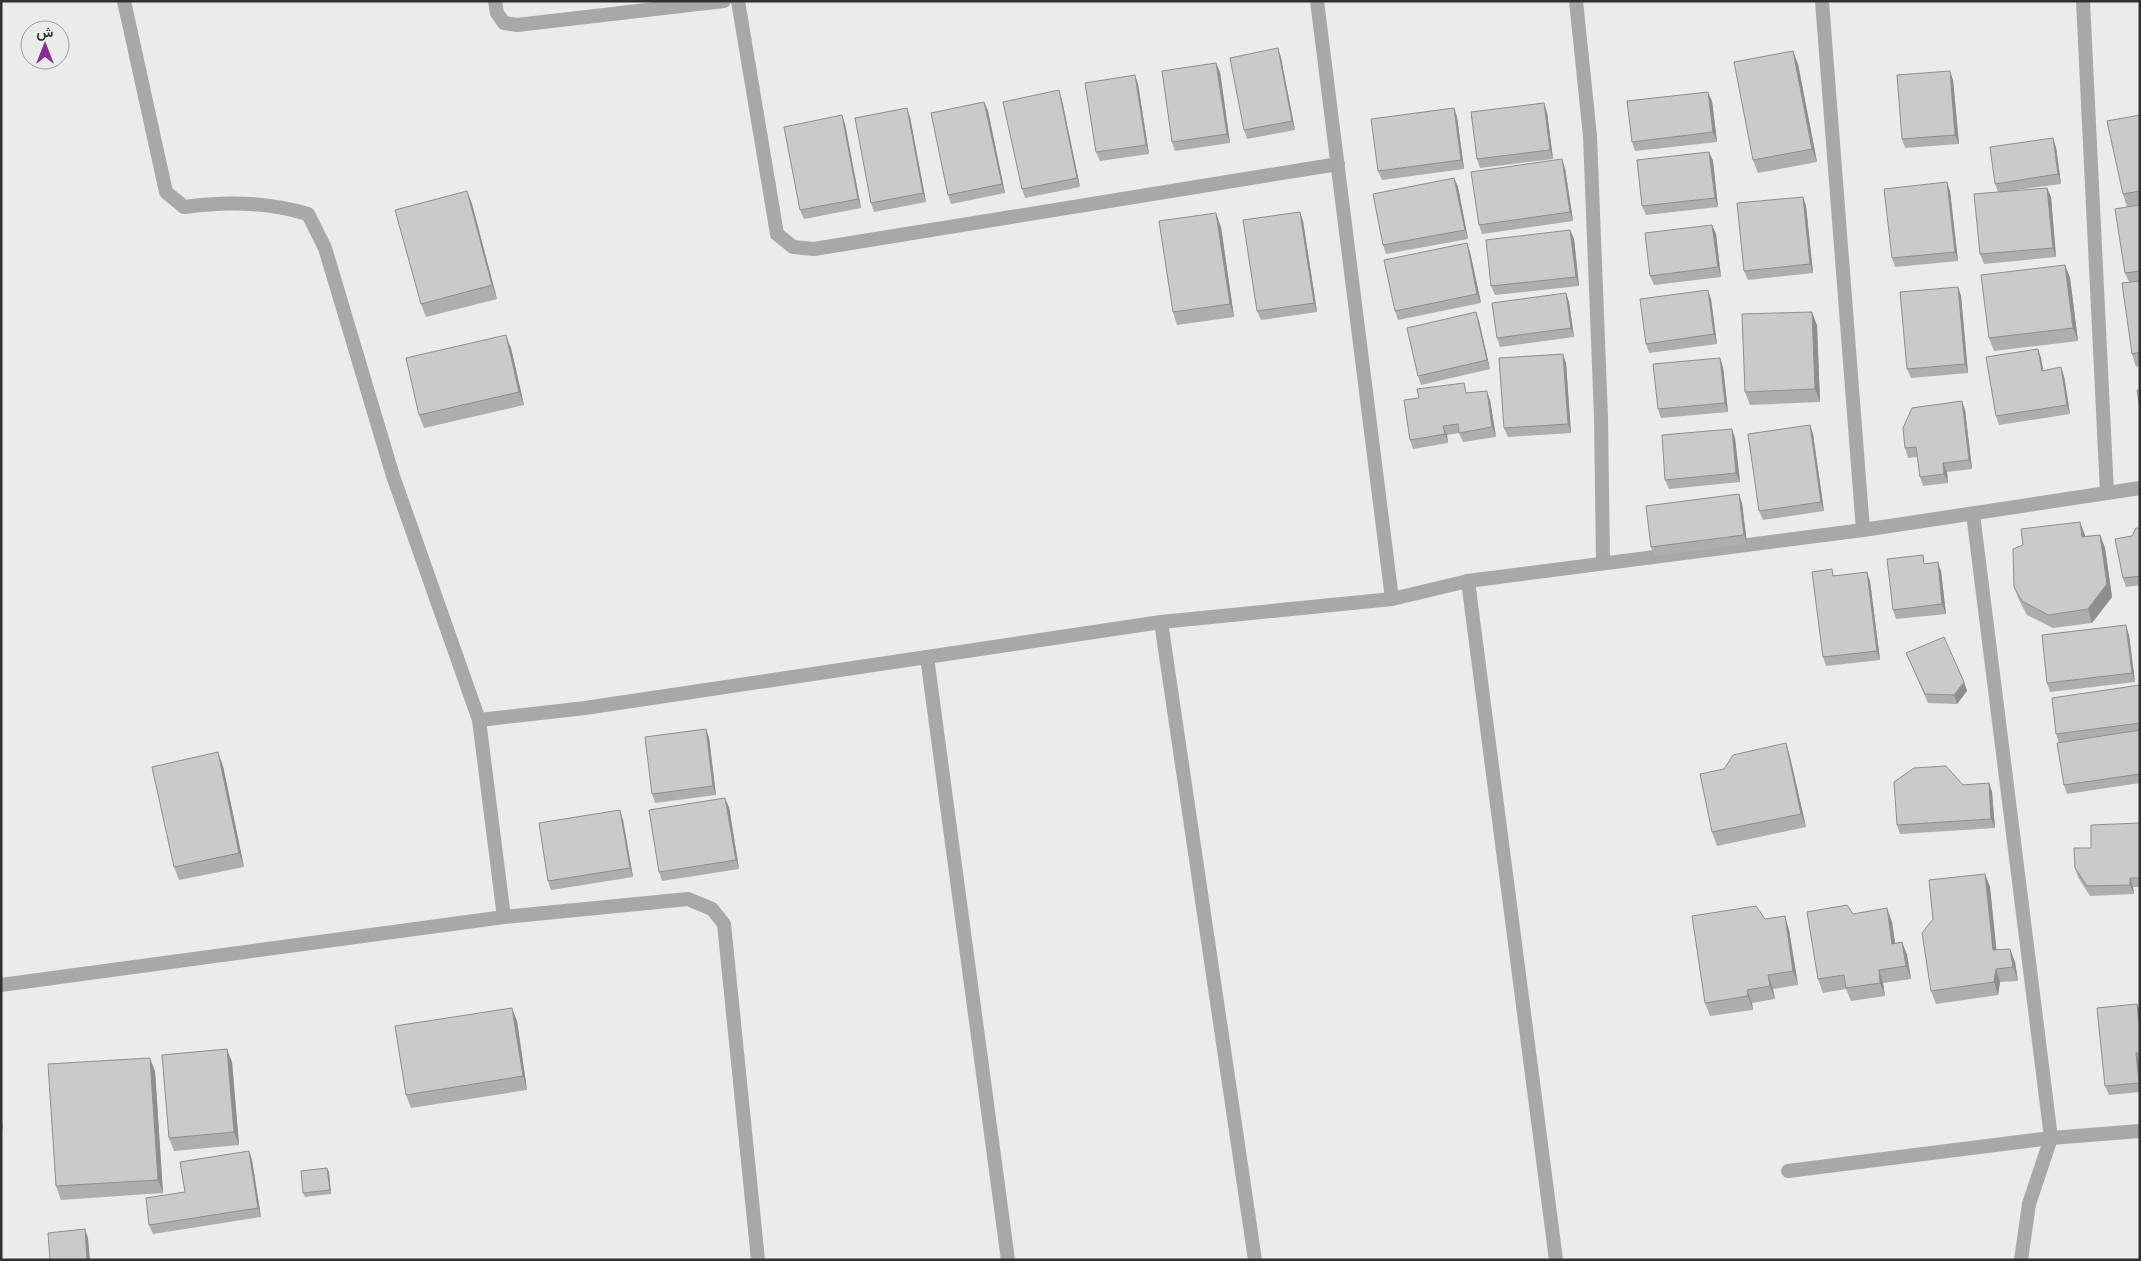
<svg xmlns="http://www.w3.org/2000/svg" width="2141" height="1261" font-family="'Roboto Condensed',Vazirmatn,sans-serif">
	<style>
		.lines { fill: none; stroke-linecap: round; stroke-linejoin: round }
		.minor { stroke: #a7a8a7; stroke-width: 14 }
		.wall { fill: #adafad }
		.shaded-wall { fill: #8d8e8d }
		.building { fill: #c9cbc9; stroke: #8d8e8d }
	</style>
	<rect width="100%" height="100%" fill="#e9ece9"/>
	<g class="lines">
		<g class="minor">
			<path d="M124 1 166 192 184 207C226 201 268 202 308 214L325 248 393 476 479 720 504 917"/>
			<polyline points="495,1 497,13 504,23 517,25 724,1"/>
			<polyline points="738,1 777,234 793,247 814,249 1338,164"/>
			<polyline points="1317,1 1392,599"/>
			<polyline points="1576,1 1590,136 1601,417 1603,562"/>
			<polyline points="1822,1 1863,530"/>
			<polyline points="2083,1 2107,493"/>
			<polyline points="1973,514 2051,1138 2140,1131"/>
			<polyline points="1468,581 1556,1260"/>
			<polyline points="1161,622 1255,1260"/>
			<polyline points="927,657 1008,1260"/>
			<polyline points="479,720 585,708 1161,622 1392,599 1468,581 1863,530 2140,488"/>
			<polyline points="1,985 504,917 688,899 712,909 724,924 758,1260"/>
			<polyline points="1788,1171 2051,1138 2029,1204 2021,1260"/>
		</g>
	</g>
	<g class="wall">
		<polygon points="1278,48 1281,58 1295,130 1247,139 1244,130"/>
		<polygon points="1798,64 1817,162 1758,173 1753,160"/>
		<polygon points="1220,72 1230,143 1175,151 1172,142"/>
		<polygon points="1953,80 1959,144 1905,148 1902,139"/>
		<polygon points="1138,84 1149,154 1100,161 1096,152"/>
		<polygon points="1062,100 1080,187 1025,198 1022,189"/>
		<polygon points="1712,101 1717,142 1635,151 1632,142"/>
		<polygon points="984,102 988,111 1005,193 951,204 948,195"/>
		<polygon points="1454,108 1457,117 1464,169 1382,180 1378,171"/>
		<polygon points="1547,112 1553,159 1480,168 1477,159"/>
		<polygon points="2140,115 2140,366 2136,367 2132,354 2129,282 2125,273 2127,207 2123,194"/>
		<polygon points="910,117 926,202 874,212 871,203"/>
		<polygon points="845,124 861,208 804,219 800,210"/>
		<polygon points="2056,147 2061,184 2008,191 2047,188 2051,197 2056,257 1984,264 1980,254 1998,192 1995,184"/>
		<polygon points="1709,152 1713,161 1718,207 1646,215 1642,206"/>
		<polygon points="1565,168 1573,221 1482,234 1479,225"/>
		<polygon points="1454,178 1458,187 1468,239 1386,254 1383,245"/>
		<polygon points="467,191 472,204 497,299 426,317 421,304"/>
		<polygon points="1950,191 1958,261 1895,267 1892,258"/>
		<polygon points="1803,197 1806,206 1813,273 1748,280 1744,271"/>
		<polygon points="1303,221 1317,312 1261,320 1257,311"/>
		<polygon points="1712,225 1716,234 1721,277 1654,285 1650,276"/>
		<polygon points="1221,227 1234,317 1177,325 1173,312"/>
		<polygon points="1570,230 1574,239 1579,286 1495,295 1491,286"/>
		<polygon points="1467,243 1470,252 1481,303 1398,320 1395,311"/>
		<polygon points="2065,265 2070,278 2078,341 1994,351 1989,338"/>
		<polygon points="1958,287 1961,296 1968,373 1911,378 1907,369"/>
		<polygon points="1566,293 1569,302 1574,337 1500,347 1497,338"/>
		<polygon points="1711,299 1717,344 1649,353 1646,344"/>
		<polygon points="1479,321 1490,369 1421,385 1418,376"/>
		<polygon points="1817,325 1820,402 1750,405 1745,392"/>
		<polygon points="511,348 524,405 424,428 419,415"/>
		<polygon points="2038,349 2041,358 2043,370 2064,376 2070,414 1999,425 1996,416"/>
		<polygon points="1566,363 1571,433 1508,437 1504,428"/>
		<polygon points="1723,367 1728,412 1661,418 1658,409"/>
		<polygon points="1468,393 1490,400 1496,437 1463,442 1459,433 1447,435 1448,443 1413,449 1410,440"/>
		<polygon points="1965,410 1972,469 1947,472 1948,483 1923,486 1920,477 1918,457 1908,458 1905,448"/>
		<polygon points="1810,425 1813,434 1824,511 1763,520 1759,511"/>
		<polygon points="1735,438 1740,482 1669,489 1665,480"/>
		<polygon points="1742,503 1747,544 1655,556 1651,547"/>
		<polygon points="2140,528 2140,585 2126,587 2123,578 2132,536"/>
		<polygon points="2100,535 2105,548 2112,597 2092,623 2053,628 2027,615 2019,600 2014,587 2085,536"/>
		<polygon points="1926,563 1941,571 1946,614 1896,619 1893,610"/>
		<polygon points="1834,575 1870,581 1880,660 1826,666 1823,657"/>
		<polygon points="2129,635 2135,682 2050,692 2047,683"/>
		<polygon points="1906,653 1964,682 1967,691 1957,704 1928,703"/>
		<polygon points="2140,685 2140,783 2067,794 2064,785 2059,743 2056,734"/>
		<polygon points="706,729 709,738 716,795 655,803 652,794"/>
		<polygon points="1786,743 1790,757 1806,827 1717,846 1712,832 1724,769"/>
		<polygon points="223,766 244,867 179,880 174,867"/>
		<polygon points="1989,783 1992,792 1995,828 1900,834 1897,825 1963,785"/>
		<polygon points="729,807 739,869 662,881 659,872"/>
		<polygon points="623,820 633,877 551,890 548,881"/>
		<polygon points="2140,823 2140,887 2133,887 2134,894 2090,896 2078,877 2075,868 2091,848"/>
		<polygon points="1985,874 1990,887 1996,950 2010,949 2015,962 2018,981 2000,982 1998,995 1936,1004 1931,991"/>
		<polygon points="1853,914 1892,922 1895,943 1902,942 1907,955 1911,979 1883,983 1885,996 1851,1001 1846,989 1823,993 1818,979"/>
		<polygon points="1789,930 1798,985 1773,989 1775,999 1752,1003 1753,1010 1710,1016 1705,1003"/>
		<polygon points="2137,1004 2140,1012 2140,1062 2139,1062 2140,1070 2140,1092 2109,1095 2105,1086"/>
		<polygon points="517,1021 527,1090 411,1108 406,1095"/>
		<polygon points="232,1062 239,1145 174,1151 169,1138"/>
		<polygon points="155,1071 163,1193 61,1200 56,1186"/>
		<polygon points="249,1151 252,1160 261,1217 153,1234 149,1225 185,1192"/>
		<polygon points="329,1172 331,1194 305,1197 303,1193"/>
	</g>
	<g class="shaded-wall">
		<polygon points="1278,48 1281,58 1295,130 1292,121"/>
		<polygon points="1793,51 1798,64 1817,162 1812,149"/>
		<polygon points="1216,63 1220,72 1230,143 1227,134"/>
		<polygon points="1950,71 1953,80 1959,144 1955,135"/>
		<polygon points="1135,75 1138,84 1149,154 1146,145"/>
		<polygon points="1059,90 1062,100 1080,187 1077,178"/>
		<polygon points="1708,92 1712,101 1717,142 1713,132"/>
		<polygon points="984,102 988,111 1005,193 1002,184"/>
		<polygon points="1544,103 1547,112 1553,159 1550,150"/>
		<polygon points="907,108 910,117 926,202 923,193"/>
		<polygon points="1454,108 1457,117 1464,169 1461,160"/>
		<polygon points="842,115 845,124 861,208 858,199"/>
		<polygon points="2053,138 2056,147 2061,184 2058,174"/>
		<polygon points="1709,152 1713,161 1718,207 1715,198"/>
		<polygon points="1562,159 1565,168 1573,221 1570,212"/>
		<polygon points="1454,178 1458,187 1468,239 1465,230"/>
		<polygon points="1947,182 1950,191 1958,261 1955,252"/>
		<polygon points="2047,188 2051,197 2056,257 2053,248"/>
		<polygon points="467,191 472,204 497,299 492,285"/>
		<polygon points="1803,197 1806,206 1813,273 1810,264"/>
		<polygon points="1300,212 1303,221 1317,312 1314,303"/>
		<polygon points="1216,213 1221,227 1234,317 1230,304"/>
		<polygon points="1712,225 1716,234 1721,277 1718,267"/>
		<polygon points="1570,230 1574,239 1579,286 1576,277"/>
		<polygon points="1467,243 1470,252 1481,303 1477,294"/>
		<polygon points="2065,265 2070,278 2078,341 2073,328"/>
		<polygon points="1958,287 1961,296 1968,373 1965,364"/>
		<polygon points="1708,290 1711,299 1717,344 1714,334"/>
		<polygon points="1566,293 1569,302 1574,337 1571,328"/>
		<polygon points="1476,312 1479,321 1490,369 1487,360"/>
		<polygon points="1812,312 1817,325 1820,402 1815,389"/>
		<polygon points="506,335 511,348 524,405 519,392"/>
		<polygon points="2038,349 2041,358 2045,380 2042,371"/>
		<polygon points="1563,354 1566,363 1571,433 1568,424"/>
		<polygon points="1720,358 1723,367 1728,412 1725,403"/>
		<polygon points="2061,367 2064,376 2070,414 2067,405"/>
		<polygon points="1487,391 1490,400 1496,437 1492,427"/>
		<polygon points="1962,401 1965,410 1972,469 1969,460"/>
		<polygon points="1810,425 1813,434 1824,511 1821,502"/>
		<polygon points="1443,426 1447,435 1448,443 1445,434"/>
		<polygon points="1732,429 1735,438 1740,482 1736,473"/>
		<polygon points="1943,463 1947,472 1948,483 1944,474"/>
		<polygon points="1739,494 1742,503 1747,544 1744,535"/>
		<polygon points="2080,522 2085,535 2087,550 2082,537"/>
		<polygon points="2100,535 2105,548 2112,597 2092,623 2088,609"/>
		<polygon points="1938,562 1941,571 1946,614 1942,604"/>
		<polygon points="1867,572 1870,581 1880,660 1877,651"/>
		<polygon points="2126,625 2129,635 2135,682 2132,673"/>
		<polygon points="1964,682 1967,691 1957,704 1954,695"/>
		<polygon points="706,729 709,738 716,795 713,786"/>
		<polygon points="1786,743 1790,757 1806,827 1801,814"/>
		<polygon points="218,752 223,766 244,867 239,853"/>
		<polygon points="1989,783 1992,792 1995,828 1991,819"/>
		<polygon points="725,798 729,807 739,869 736,860"/>
		<polygon points="620,810 623,820 633,877 630,868"/>
		<polygon points="1985,874 1990,887 1998,964 1993,950"/>
		<polygon points="2130,878 2133,887 2134,894 2130,885"/>
		<polygon points="1887,908 1892,922 1897,957 1892,944"/>
		<polygon points="1785,916 1789,930 1798,985 1793,971"/>
		<polygon points="1902,942 1907,955 1911,979 1906,966"/>
		<polygon points="2010,949 2015,962 2018,981 2013,967"/>
		<polygon points="1996,969 2000,982 1998,995 1994,982"/>
		<polygon points="1879,970 1883,983 1885,996 1880,983"/>
		<polygon points="1768,975 1773,989 1775,999 1770,986"/>
		<polygon points="1747,990 1752,1003 1753,1010 1748,996"/>
		<polygon points="2137,1004 2140,1012 2140,1025 2139,1023"/>
		<polygon points="512,1008 517,1021 527,1090 523,1076"/>
		<polygon points="227,1049 232,1062 239,1145 234,1132"/>
		<polygon points="2136,1053 2139,1062 2140,1085 2139,1083"/>
		<polygon points="150,1058 155,1071 163,1193 158,1180"/>
		<polygon points="1,1112 3,1130 1,1125"/>
		<polygon points="249,1151 252,1160 261,1217 258,1208"/>
		<polygon points="327,1168 329,1172 331,1194 330,1190"/>
		<polygon points="85,1229 88,1238 90,1260 87,1260"/>
	</g>
	<g class="building">
		<polygon points="1278,48 1292,121 1244,130 1230,58"/>
		<polygon points="1793,51 1812,149 1753,160 1734,62"/>
		<polygon points="1216,63 1227,134 1172,142 1162,71"/>
		<polygon points="1950,71 1955,135 1902,139 1897,75"/>
		<polygon points="1135,75 1146,145 1096,152 1085,83"/>
		<polygon points="1059,90 1077,178 1022,189 1003,102"/>
		<polygon points="1708,92 1713,132 1632,142 1627,101"/>
		<polygon points="984,102 1002,184 948,195 931,113"/>
		<polygon points="1544,103 1550,150 1477,159 1471,112"/>
		<polygon points="907,108 923,193 871,203 855,118"/>
		<polygon points="1454,108 1461,160 1378,171 1371,119"/>
		<polygon points="842,115 858,199 800,210 784,127"/>
		<polygon points="2140,115 2140,191 2123,194 2107,121"/>
		<polygon points="2053,138 2058,174 1995,184 1990,147"/>
		<polygon points="1709,152 1715,198 1642,206 1637,160"/>
		<polygon points="1562,159 1570,212 1479,225 1471,172"/>
		<polygon points="1454,178 1465,230 1383,245 1373,194"/>
		<polygon points="1947,182 1955,252 1892,258 1884,189"/>
		<polygon points="2047,188 2053,248 1980,254 1974,194"/>
		<polygon points="467,191 492,285 421,304 395,210"/>
		<polygon points="1803,197 1810,264 1744,271 1737,203"/>
		<polygon points="2140,205 2140,271 2125,273 2115,209"/>
		<polygon points="1300,212 1314,303 1257,311 1243,220"/>
		<polygon points="1216,213 1230,304 1173,312 1159,221"/>
		<polygon points="1712,225 1718,267 1650,276 1645,233"/>
		<polygon points="1570,230 1576,277 1491,286 1486,240"/>
		<polygon points="1467,243 1477,294 1395,311 1384,260"/>
		<polygon points="2065,265 2073,328 1989,338 1981,275"/>
		<polygon points="2140,281 2140,352 2132,354 2122,283"/>
		<polygon points="1958,287 1965,364 1907,369 1900,292"/>
		<polygon points="1708,290 1714,334 1646,344 1640,299"/>
		<polygon points="1566,293 1571,328 1497,338 1492,303"/>
		<polygon points="1476,312 1487,360 1418,376 1407,328"/>
		<polygon points="1812,312 1815,389 1745,392 1742,314"/>
		<polygon points="506,335 519,392 419,415 406,358"/>
		<polygon points="2038,349 2042,371 2061,367 2067,405 1996,416 1986,357"/>
		<polygon points="1563,354 1568,424 1504,428 1499,358"/>
		<polygon points="1720,358 1725,403 1658,409 1653,364"/>
		<polygon points="1464,383 1466,393 1487,391 1492,427 1459,433 1458,424 1443,426 1445,434 1410,440 1404,400 1419,398 1417,389"/>
		<polygon points="2137,390 2140,390 2140,408"/>
		<polygon points="1962,401 1969,460 1943,463 1944,474 1920,477 1916,447 1905,448 1903,428 1912,408"/>
		<polygon points="1810,425 1821,502 1759,511 1748,434"/>
		<polygon points="1732,429 1736,473 1665,480 1662,435"/>
		<polygon points="1739,494 1744,535 1651,547 1646,506"/>
		<polygon points="2080,522 2082,537 2100,535 2107,584 2088,609 2048,615 2022,601 2014,587 2013,549 2023,545 2021,529"/>
		<polygon points="2136,528 2140,528 2140,576 2123,578 2115,539 2132,536"/>
		<polygon points="1923,555 1924,564 1938,562 1942,604 1893,610 1887,559"/>
		<polygon points="1832,569 1833,576 1867,572 1877,651 1823,657 1812,572"/>
		<polygon points="2126,625 2132,673 2047,683 2042,635"/>
		<polygon points="1944,637 1964,682 1954,695 1925,694 1906,653"/>
		<polygon points="2140,685 2140,723 2056,734 2052,698"/>
		<polygon points="706,729 713,786 652,794 645,737"/>
		<polygon points="2140,730 2140,774 2064,785 2057,743"/>
		<polygon points="1786,743 1801,814 1712,832 1700,774 1724,769 1733,755"/>
		<polygon points="218,752 239,853 174,867 152,767"/>
		<polygon points="1946,766 1963,785 1989,783 1991,819 1897,825 1894,782 1914,768"/>
		<polygon points="725,798 736,860 659,872 649,810"/>
		<polygon points="620,810 630,868 548,881 539,823"/>
		<polygon points="2140,823 2140,878 2130,878 2130,885 2087,886 2075,868 2074,848 2091,848 2091,825"/>
		<polygon points="1985,874 1993,950 2010,949 2013,967 1996,969 1994,982 1931,991 1922,933 1933,919 1929,880"/>
		<polygon points="1847,905 1853,914 1887,908 1892,944 1902,942 1906,966 1879,970 1880,983 1846,988 1844,975 1818,979 1807,912"/>
		<polygon points="1756,906 1765,919 1785,916 1793,971 1768,975 1770,986 1747,990 1748,996 1705,1003 1692,916"/>
		<polygon points="2137,1004 2139,1023 2140,1023 2140,1053 2136,1053 2139,1083 2105,1086 2097,1008"/>
		<polygon points="512,1008 523,1076 406,1095 395,1026"/>
		<polygon points="227,1049 234,1132 169,1138 162,1055"/>
		<polygon points="150,1058 158,1180 56,1186 48,1064"/>
		<polygon points="249,1151 258,1208 149,1225 146,1198 185,1192 180,1162"/>
		<polygon points="327,1168 330,1190 303,1193 301,1171"/>
		<polygon points="85,1229 87,1260 50,1260 48,1233"/>
	</g>
	<rect width="2141" height="1261" fill="none" stroke="#303130" stroke-width="5"/>
	<g transform="translate(45 45)"><circle r="24" fill="#e9ece9" stroke="#9fa19f"/>
	<path d="M0-4L9 19L0 12L-9 19Z" fill="#8b2a93"/>
	<text y="-8" font-size="14" font-weight="bold" text-anchor="middle" fill="#303130">ش</text>
	</g>
</svg>
